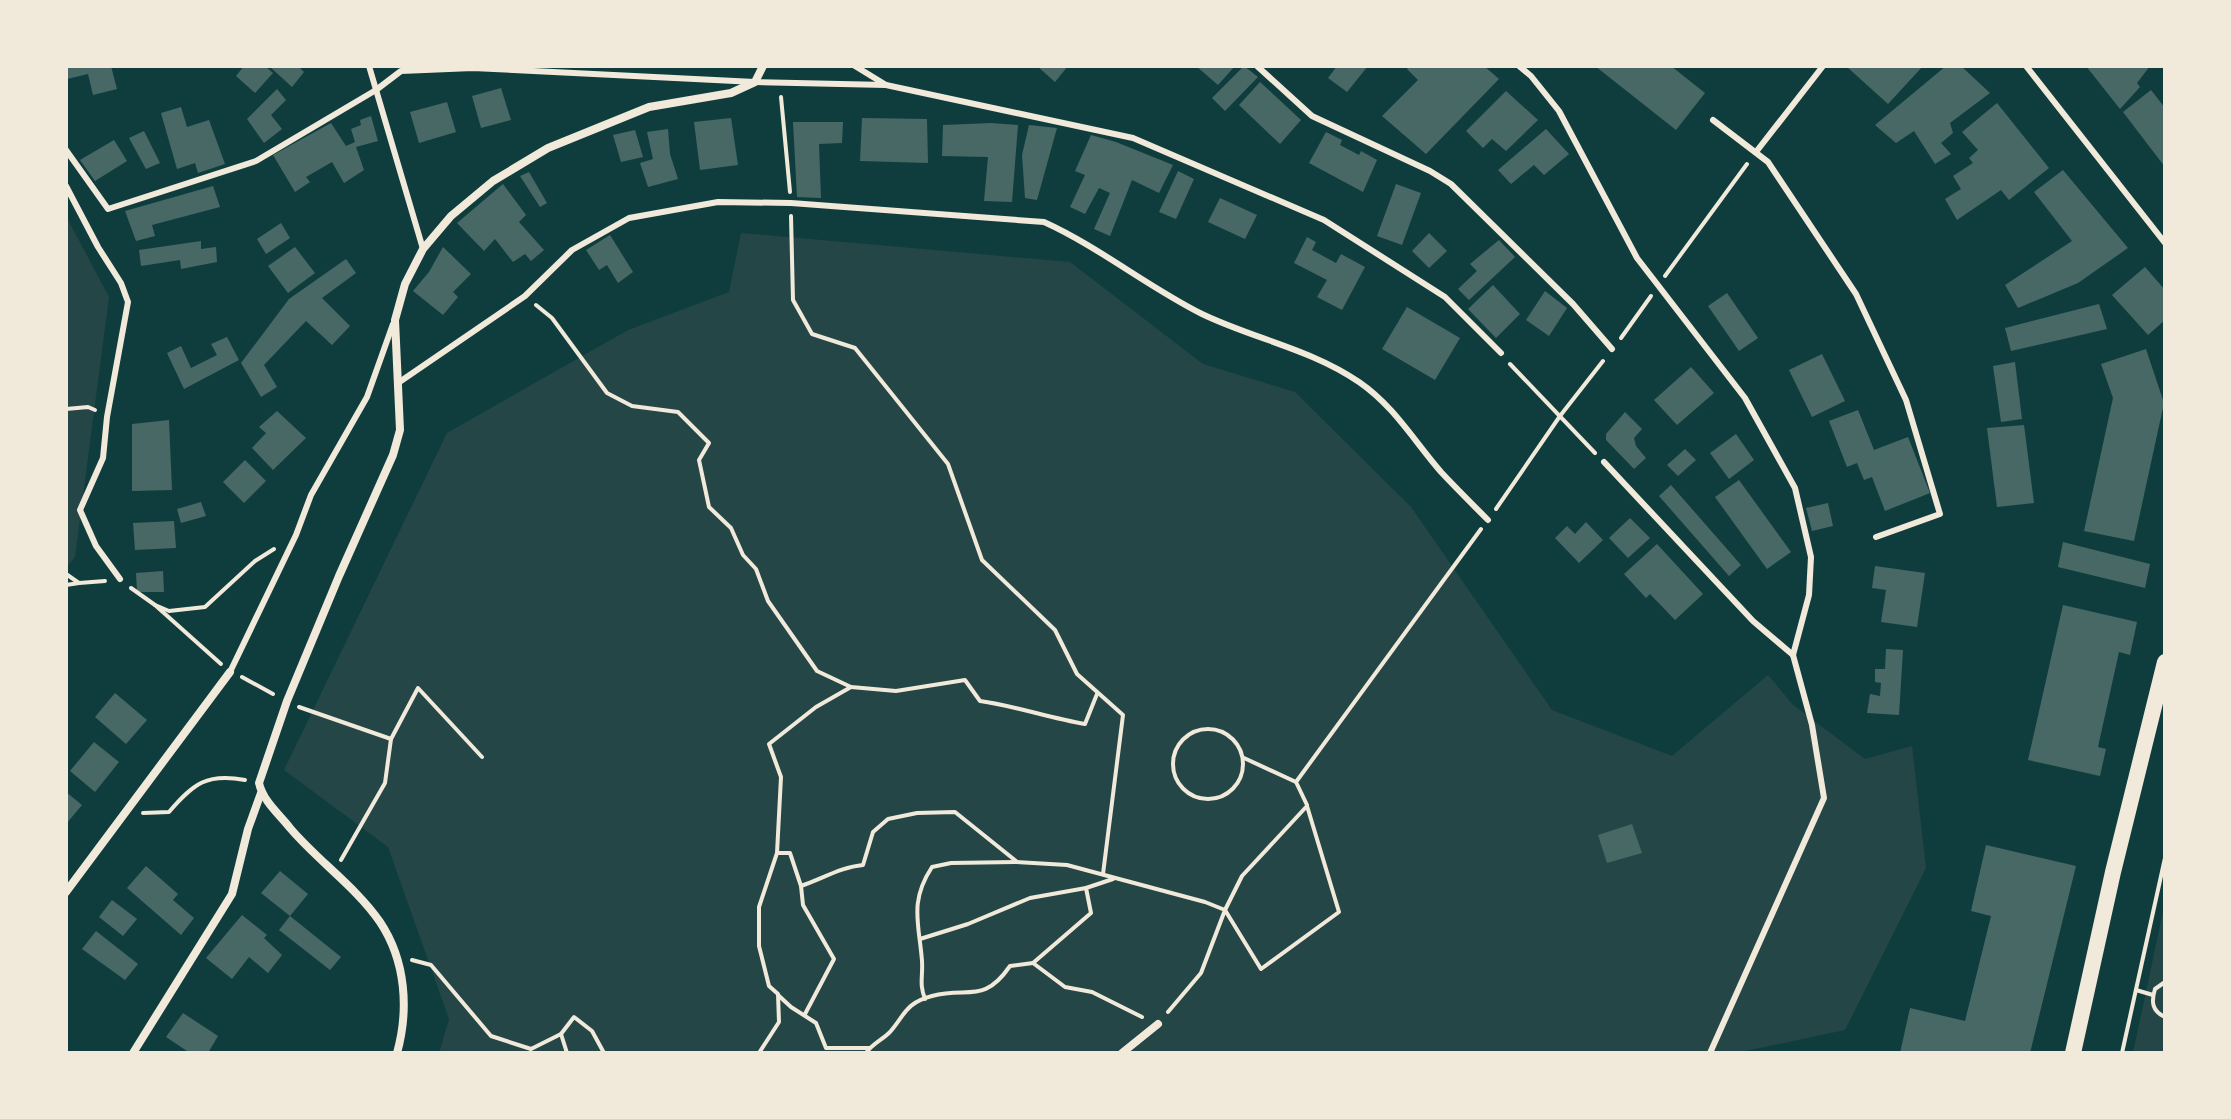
<svg xmlns="http://www.w3.org/2000/svg" width="2231" height="1119" font-family="Rubik,sans-serif">
	<style>
		.green { fill: #244646 }
		.building { fill: #486865 }
		.lines { fill: none; stroke-linecap: round; stroke-linejoin: round }
		.path { stroke: #f1e9da; stroke-width: 4 }
		.service { stroke: #f1e9da; stroke-width: 6 }
		.minor { stroke: #f1e9da; stroke-width: 8 }
		.secondary { stroke: #f1e9da; stroke-width: 16 }
	</style>
	<rect width="100%" height="100%" fill="#0f3d3e"/>
	<g class="green">
		<polygon points="66,216 109,297 75,557 66,568"/>
		<polygon points="741,233 1070,262 1203,364 1295,392 1411,507 1552,710 1672,756 1768,675 1793,705 1865,759 1912,746 1926,868 1845,1030 1736,1053 439,1053 449,1019 388,847 284,770 447,433 628,330 729,292"/>
		<polygon points="2165,902 2165,1053 2133,1053"/>
	</g>
	<g class="building">
		<polygon points="66,66 111,66 117,89 93,95 88,74 67,79"/>
		<polygon points="244,66 265,66 273,73 255,93 236,76"/>
		<polygon points="269,66 298,66 304,72 292,87"/>
		<polygon points="1037,66 1068,66 1055,82"/>
		<polygon points="1196,66 1235,66 1218,85"/>
		<polygon points="1244,66 1258,77 1225,111 1212,98"/>
		<polygon points="1337,66 1368,66 1347,92 1328,78"/>
		<polygon points="1410,66 1484,66 1499,79 1426,154 1382,116 1418,80 1407,69"/>
		<polygon points="1595,66 1671,66 1705,93 1676,130"/>
		<polygon points="1846,66 1923,66 1888,104"/>
		<polygon points="1946,66 1961,66 1990,93 1950,123 1953,133 1941,143 1951,154 1935,164 1914,131 1896,143 1875,125"/>
		<polygon points="2086,66 2150,66 2137,83 2140,87 2120,109"/>
		<polygon points="1260,82 1301,120 1280,144 1239,105"/>
		<polygon points="501,88 511,120 481,128 472,96"/>
		<polygon points="277,89 286,100 271,115 282,129 264,143 247,119"/>
		<polygon points="2151,90 2165,108 2165,167 2123,112"/>
		<polygon points="1506,91 1538,120 1506,151 1492,139 1483,148 1466,131"/>
		<polygon points="447,102 456,132 419,143 410,112"/>
		<polygon points="1997,103 2049,168 2009,200 2001,190 1957,220 1945,199 1961,189 1953,176 1973,163 1969,158 1978,150 1962,132"/>
		<polygon points="181,107 187,127 209,120 225,164 198,173 195,163 177,169 161,113"/>
		<polygon points="371,116 378,141 356,147 364,170 344,183 332,162 306,177 310,182 295,192 273,155 331,123 346,146 355,142 351,129 361,125 360,120"/>
		<polygon points="731,118 738,165 700,170 694,122"/>
		<polygon points="862,118 927,119 928,163 860,161"/>
		<polygon points="793,122 843,122 842,143 819,144 821,198 797,197"/>
		<polygon points="991,123 1018,125 1012,202 984,201 988,157 942,156 943,125"/>
		<polygon points="1029,125 1057,128 1037,200 1025,198 1022,155"/>
		<polygon points="668,129 670,154 678,179 648,187 640,163 653,159 647,132"/>
		<polygon points="1546,129 1569,154 1544,175 1534,165 1511,184 1498,170"/>
		<polygon points="635,130 643,157 621,162 613,135"/>
		<polygon points="144,131 160,163 146,169 129,138"/>
		<polygon points="1326,132 1342,140 1340,145 1359,155 1361,151 1377,160 1363,192 1309,163"/>
		<polygon points="1091,135 1116,142 1173,165 1159,193 1132,180 1110,236 1094,229 1110,193 1099,188 1085,214 1070,207 1085,175 1075,171"/>
		<polygon points="114,140 127,161 95,181 80,160"/>
		<polygon points="2063,170 2128,248 2078,283 2018,308 2005,285 2072,241 2034,192"/>
		<polygon points="1178,171 1194,179 1176,219 1159,212"/>
		<polygon points="529,172 547,203 540,207 520,176"/>
		<polygon points="503,184 526,215 519,222 544,250 531,261 525,254 513,262 495,239 484,251 457,223"/>
		<polygon points="1396,184 1421,193 1402,245 1377,236"/>
		<polygon points="213,186 220,207 152,225 155,236 136,241 125,211"/>
		<polygon points="1220,198 1257,215 1245,239 1208,222"/>
		<polygon points="281,223 290,238 266,254 257,239"/>
		<polygon points="1429,233 1447,251 1429,268 1412,251"/>
		<polygon points="610,235 633,272 618,283 607,265 599,270 586,250"/>
		<polygon points="1307,237 1316,242 1312,250 1336,263 1341,254 1365,267 1342,310 1317,297 1327,280 1294,263"/>
		<polygon points="1499,240 1515,257 1469,300 1458,289 1477,271 1470,264"/>
		<polygon points="201,241 201,249 216,247 217,262 181,269 180,260 141,266 139,250"/>
		<polygon points="295,247 315,273 288,293 268,266"/>
		<polygon points="443,247 471,274 453,292 458,297 443,315 413,291 429,272"/>
		<polygon points="346,259 356,273 322,298 350,326 332,345 306,321 264,365 277,387 261,397 241,363 289,299"/>
		<polygon points="2145,267 2165,290 2165,320 2148,335 2112,295"/>
		<polygon points="1493,285 1520,314 1496,338 1468,309"/>
		<polygon points="1545,291 1567,308 1549,336 1526,320"/>
		<polygon points="1727,293 1758,338 1739,351 1708,306"/>
		<polygon points="2099,304 2107,329 2011,351 2005,328"/>
		<polygon points="1407,307 1460,338 1435,380 1382,349"/>
		<polygon points="227,337 239,360 184,389 167,353 181,346 191,368 217,355 211,344"/>
		<polygon points="2146,349 2164,403 2134,541 2084,531 2113,398 2101,364"/>
		<polygon points="1822,354 1845,401 1812,417 1789,370"/>
		<polygon points="2015,362 2022,419 2001,422 1993,366"/>
		<polygon points="1691,367 1714,393 1677,425 1654,400"/>
		<polygon points="1858,410 1874,450 1908,437 1930,493 1885,511 1872,477 1864,480 1857,463 1847,467 1829,421"/>
		<polygon points="277,411 306,438 273,470 252,448 266,433 259,427"/>
		<polygon points="1625,412 1642,429 1634,438 1636,446 1646,458 1634,469 1606,440 1606,434"/>
		<polygon points="169,420 172,490 132,491 132,424"/>
		<polygon points="2024,425 2034,503 1997,507 1987,428"/>
		<polygon points="1736,434 1754,460 1729,479 1710,453"/>
		<polygon points="1685,449 1696,460 1678,476 1667,465"/>
		<polygon points="245,460 266,481 244,503 223,482"/>
		<polygon points="1739,480 1791,552 1767,569 1715,497"/>
		<polygon points="1671,485 1741,565 1729,576 1659,496"/>
		<polygon points="201,502 206,516 181,523 177,509"/>
		<polygon points="1828,503 1833,526 1812,531 1806,508"/>
		<polygon points="1630,518 1650,538 1628,558 1609,538"/>
		<polygon points="174,521 176,548 135,550 133,523"/>
		<polygon points="1586,522 1603,540 1579,563 1555,538 1567,526 1575,534"/>
		<polygon points="2063,542 2150,564 2145,588 2058,567"/>
		<polygon points="1657,544 1703,594 1675,620 1650,594 1646,598 1624,574"/>
		<polygon points="1875,566 1925,573 1917,627 1881,622 1886,590 1872,588"/>
		<polygon points="163,571 164,592 137,592 136,573"/>
		<polygon points="2063,605 2137,622 2130,655 2119,652 2098,747 2106,749 2100,776 2028,760"/>
		<polygon points="1886,649 1903,650 1899,715 1867,713 1870,694 1880,696 1881,683 1875,682 1875,669 1885,669"/>
		<polygon points="115,693 147,720 126,744 95,717"/>
		<polygon points="94,742 119,762 95,792 70,771"/>
		<polygon points="66,792 82,805 66,824"/>
		<polygon points="1632,824 1642,853 1607,863 1598,835"/>
		<polygon points="1986,845 2076,866 2030,1053 1900,1053 1910,1008 1965,1021 1991,916 1971,911"/>
		<polygon points="146,866 178,894 173,900 194,918 181,935 127,888"/>
		<polygon points="280,871 308,894 290,916 341,957 330,970 279,930 290,916 261,893"/>
		<polygon points="112,900 137,919 123,936 99,917"/>
		<polygon points="242,915 267,935 264,938 282,955 268,973 249,957 232,979 206,958"/>
		<polygon points="96,931 138,964 125,980 82,949"/>
		<polygon points="183,1013 218,1036 208,1053 190,1053 166,1037"/>
	</g>
	<g class="lines">
		<g class="path">
			<polyline points="781,97 790,192"/>
			<polyline points="791,216 793,300 812,334 855,348 948,464 982,560 1055,630 1077,674 1123,715 1103,874"/>
			<polyline points="1665,276 1747,164"/>
			<path d="M536 305 552 318 607 393 632 406 678 412 709 443 699 460 709 507 731 528 743 555 756 569 768 601 817 671 851 687 896 691 965 680 980 701C1016 706 1049 718 1085 724L1097 694"/>
			<polyline points="1621,338 1651,296"/>
			<polyline points="1510,364 1595,453"/>
			<polyline points="66,409 88,407 95,410"/>
			<polyline points="1496,509 1560,416 1603,361"/>
			<polyline points="66,574 79,583 105,581"/>
			<polyline points="66,585 79,583"/>
			<polyline points="131,588 155,605 169,611 205,607 255,561 274,549"/>
			<polyline points="155,605 221,664"/>
			<polyline points="242,677 273,694"/>
			<polyline points="299,707 391,739"/>
			<circle cx="1208" cy="764" r="35"/>
			<polyline points="1244,758 1296,782"/>
			<polyline points="1307,805 1296,782 1481,529"/>
			<path d="M143 813 169 812C194 783 207 773 245 780"/>
			<path d="M777 853H790L801 886C822 879 841 867 863 865L873 832 888 819 917 813 955 812 1016 861"/>
			<polyline points="341,860 385,783 391,739 418,688 482,757"/>
			<polyline points="801,886 803,905 834,959 805,1014"/>
			<polyline points="1086,888 1091,913 1033,963 1065,987 1092,992 1142,1017"/>
			<polyline points="920,939 968,924 1030,898 1086,888 1113,879"/>
			<polyline points="412,960 431,965 491,1036 531,1049 561,1034 574,1017 592,1031 604,1053"/>
			<path d="M2165 982 2155 989C2151 1002 2152 1011 2165 1017"/>
			<polyline points="2136,990 2153,995"/>
			<polyline points="778,995 791,1007 816,1023 826,1048 869,1048"/>
			<path d="M925 999C919 983 923 978 922 961 919 923 909 902 932 867L951 863 1016 862 1067 865 1205 902 1225 910 1261 969 1339 912 1307 806 1242 876 1225 910 1201 973 1168 1012"/>
			<polyline points="561,1034 567,1053"/>
			<polyline points="759,1053 779,1022 778,994 769,986 759,946 759,907 777,853 781,777 769,744 816,707 851,687"/>
			<path d="M866 1053C872 1044 882 1040 890 1032 905 1015 905 1003 932 996 968 986 983 1005 1010 966L1033 963"/>
			<polyline points="2122,1053 2165,858"/>
		</g>
		<g class="service">
			<polyline points="369,66 423,249"/>
			<polyline points="855,66 886,85 1133,138 1324,220 1445,297 1501,353"/>
			<polyline points="1257,66 1312,116 1430,171 1451,184 1573,304 1612,349"/>
			<polyline points="1519,66 1531,76 1559,111 1637,258 1745,398 1795,488 1811,557 1809,595 1793,655"/>
			<polyline points="2026,66 2165,243"/>
			<polyline points="1713,120 1768,162 1856,294 1906,400 1940,514 1876,537"/>
			<polyline points="66,150 108,209 256,161 376,90 401,71 473,68 755,82 886,85"/>
			<polyline points="1756,152 1823,66"/>
			<polyline points="66,186 98,247 121,283 128,302 107,417 103,458 80,510 96,546 120,579"/>
			<path d="M398 383 525 296 572 250 629 218 718 202 791 203 1044 222C1099 247 1148 287 1202 314 1254 339 1311 349 1359 382 1394 406 1414 441 1441 472 1456 488 1472 504 1488 520"/>
			<polyline points="1604,462 1753,621 1793,655"/>
			<polyline points="230,672 296,535 311,495 367,397 393,324"/>
			<polyline points="1710,1053 1824,798 1812,725 1793,655"/>
		</g>
		<g class="minor">
			<polyline points="66,892 230,672"/>
			<polyline points="133,1053 232,894 248,829 261,793"/>
			<path d="M397 1053C409 1010 406 961 380 922 356 887 318 861 290 828 279 814 263 801 259 783L287 701 339 576 393 455 400 430 395 320 405 284 423 249 451 216 493 181 548 148 649 107 731 93 755 82 763 66"/>
			<polyline points="1122,1053 1158,1024"/>
		</g>
		<polyline class="secondary" points="2073,1053 2113,872 2165,662"/>
	</g>
	<rect width="2231" height="1119" fill="none" stroke="#f1e9da" stroke-width="136"/>
</svg>
